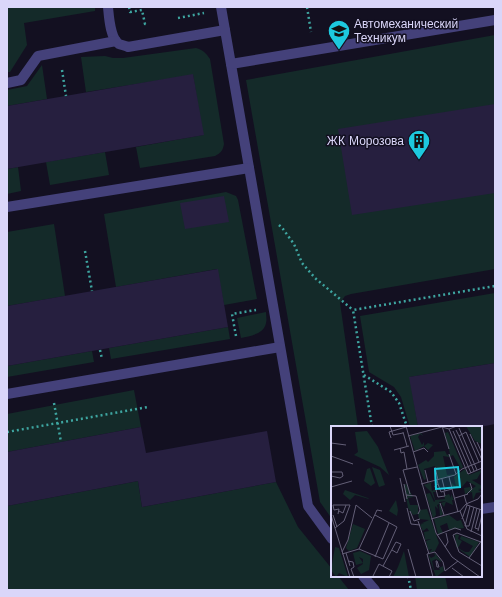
<svg xmlns="http://www.w3.org/2000/svg" width="502" height="597" font-family="'Work Sans',sans-serif">
	<style>
		.green { fill: #142a29 }
		.building { fill: #261f3f }
		.lines { fill: none; stroke-linecap: round; stroke-linejoin: round }
		.path { stroke: #3ea5a0; stroke-width: 2.5; stroke-dasharray: 2 3; stroke-linecap: butt }
		.service { stroke: #44417a; stroke-width: 10 }
		.labels { text-anchor: middle; dominant-baseline: central; stroke-width: 3; stroke-linejoin: round; paint-order: stroke }
		.poi-label { font-size: 12px; fill: #dad6f9; stroke: #131021; text-anchor: start }
		.inset-road { fill: none; stroke: #635f77; stroke-width: 1 }
		.view { fill: #1dc9de; fill-opacity: 0.15; stroke: #1dc9de; stroke-width: 2 }
		.inset-edge { fill: none; stroke: #dad6f9; stroke-width: 2 }
	</style>
	<rect width="100%" height="100%" fill="#131021"/>
	<g class="green">
		<polygon points="7,7 95,7 95,11 24,23 27,45 10,72 7,72"/>
		<polygon points="495,35 495,269 351,294 345,296 340,303 358,427 332,427 332,519 320,502 246,80"/>
		<path d="M196 48C203 50 206 53 210 59L224 144C223 150 221 153 215 156L140 168 136 147 203 135 193 75 86 92 81 57 105 56 113 58H123Z"/>
		<polygon points="42,65 47,99 7,106 7,90 27,86"/>
		<polygon points="105,152 109,175 50,185 46,162"/>
		<polygon points="18,167 21,191 7,194 7,169"/>
		<polygon points="226,192 236,196 238,200 257,299 224,305 217,269 116,287 104,214"/>
		<polygon points="54,224 65,296 7,306 7,232"/>
		<polygon points="495,293 495,363 410,377 418,427 410,427 401,397 394,387 369,372 360,316"/>
		<path d="M266 312C266 316 267 319 266 323 264 334 250 336 241 338L237 318Z"/>
		<polygon points="228,327 230,339 111,359 109,348"/>
		<polygon points="92,351 94,362 7,377 7,366"/>
		<polygon points="134,390 141,427 7,452 7,414"/>
		<polygon points="138,481 142,507 276,482 298,527 332,569 332,576 338,576 349,590 7,590 7,506"/>
		<polygon points="415,576 445,576 448,590 417,590"/>
	</g>
	<g class="building">
		<polygon points="193,74 204,135 7,169 7,106"/>
		<polygon points="495,104 495,193 352,215 338,129"/>
		<polygon points="224,196 229,222 185,229 180,203"/>
		<polygon points="218,269 228,327 7,366 7,306"/>
		<polygon points="495,363 495,424 480,427 418,427 409,377"/>
		<polygon points="141,427 146,453 267,431 276,482 142,507 138,481 7,506 7,452"/>
	</g>
	<g class="lines">
		<g class="path">
			<polyline points="129,7 130,12 142,10 145,24 147,23"/>
			<polyline points="307,7 311,32"/>
			<polyline points="178,18 204,13"/>
			<polyline points="62,70 66,96"/>
			<polyline points="279,225 283,229 294,244 302,263 315,278 353,310"/>
			<polyline points="85,251 92,291"/>
			<polyline points="236,336 232,314 256,310"/>
			<polyline points="100,350 102,359"/>
			<polyline points="364,375 391,392 399,403 407,427"/>
			<polyline points="54,403 61,442"/>
			<polyline points="372,427 353,310 495,286"/>
			<polyline points="7,432 148,407"/>
			<polyline points="481,530 482,538"/>
			<polyline points="408,576 411,590"/>
		</g>
		<g class="service">
			<path d="M108 7C109 17 110 38 119 44 122 45 126 46 128 47L225 30"/>
			<polyline points="221,7 308,506 332,539"/>
			<polyline points="231,64 495,20"/>
			<polyline points="7,83 21,80 38,56 116,41"/>
			<polyline points="7,207 249,168"/>
			<polyline points="7,394 280,347"/>
			<polyline points="481,509 495,507"/>
			<polyline points="363,576 375,590"/>
		</g>
	</g>
	<defs>
		<g id="university-pin" transform="scale(1.15)"><path d="M0 17L-7.5 6A9.5 9.5 0 1 1 7.5 6Z" fill="#1dc9de" stroke="#131021"/><path d="M0-5L7-2L0 1L-7-2ZM-4 1L0 2.5L4 1V4Q0 6-4 4Z" fill="#111"/></g>
		<g id="building-pin" transform="scale(1.15)"><path d="M0 17L-7.5 6A9.5 9.5 0 1 1 7.5 6Z" fill="#1dc9de" stroke="#131021"/><path d="M-4-6H4V6H1V3H-1V6H-4ZM-2.5-4.3h1.7v1.8h-1.7ZM.8-4.3h1.7v1.8H.8ZM-2.5-1h1.7V.8h-1.7ZM.8-1h1.7V.8H.8Z" fill="#111"/></g>
	</defs>
	<g fill-rule="evenodd">
		<use href="#university-pin" x="339" y="31"/>
		<use href="#building-pin" x="419" y="141"/>
	</g>
	<g class="labels">
		<g class="poi-label">
			<text x="354" y="24">Автомеханический<tspan x="354" dy="14">Техникум</tspan></text>
			<text x="404" y="141" text-anchor="end">ЖК Морозова</text>
		</g>
	</g>
	<g transform="translate(331 426)">
		<rect width="151" height="151" fill="#131021"/>
		<path d="M135 0H151V18L144 15ZM36 5 47 21 58 49 49 41 23 29 27 26 24 6ZM117 6 132 41 130 43 122 29 118 31 112 30 116 49 125 48 108 53 104 40 93 43 95 53 93 54 87 39 95 34 97 36 103 30V26L114 25 116 29 119 28 114 7ZM90 7 92 10 89 8 87 11 91 19 93 16V20L97 17 102 19 97 24 93 20 84 25 79 10ZM41 41 49 44 54 59 48 61ZM39 42 44 57 40 60 33 55 36 43ZM134 43 138 49 151 44 146 53 141 54 151 60V63L147 62 150 63 147 64 151 66 145 67 142 74 141 66 134 68 133 62 127 63 139 61 141 63 145 60 136 55 131 61 122 63 120 56 125 61 123 51ZM101 56 100 58 101 65 104 63 105 66H102L104 74 114 73 113 70 118 68 120 72V68L123 74H121L122 79 115 76 113 81 110 77 115 75 108 76 112 88 109 90 108 78 106 79 107 83 104 80 105 89 102 92 95 68 99 67 103 76 104 75 100 66 93 59ZM75 58 82 71 77 72 79 79H87V88L82 89 77 82 73 59ZM14 64 37 72 38 73 24 69 19 74 12 68ZM65 74 67 84 66 90 58 85ZM96 83 108 117 104 125 98 127 101 123 97 124 96 119 104 116 96 119 95 115 100 113 94 114 93 106 98 105 96 102 92 105 89 99 93 97 89 98 98 94 88 93 87 88 89 84ZM118 89 126 95 130 94 133 102 118 104 116 97 109 100 112 107 107 108 103 93ZM22 98 34 103 26 122 18 125 15 122ZM124 108 128 109 127 113 131 115 127 122 134 126H138L142 120 129 113 130 110 148 116 139 131 125 121ZM4 121 8 122 17 151 8 147 5 151 0 144ZM29 125 40 130 38 144 30 148 26 142 32 138V133L28 131 32 137 25 139 22 127ZM73 125 78 151H62L67 141ZM103 126 111 136 105 133 101 135 103 144H109L108 142 112 140 113 145 105 151 97 128 100 132 104 130Z" fill="#142a29"/>
		<path class="inset-road" d="M59 0 62 9 72 7M75 0 105 107 121 131 149 151M111 0 118 23M126 0 118 3 137 48 151 42M128 2 146 44M125 4 128 10 135 6 148 36M122 5 140 47M72 6 76 20M139 8 151 34M77 10 111 1 118 3M128 10 143 45M60 12 58 6 75 1M146 16 151 27M0 17 15 19M69 22 70 27 73 26 76 43M63 24 78 20M82 26 93 22 97 26M118 28 125 48M0 30 22 38M104 41 107 54M94 44 97 56M0 46H11L12 50 9 52 0 50M118 51 127 86M69 52 74 76M111 53 114 65M106 54 107 58 104 60 107 71 114 70 113 66M73 58 76 73M90 58 124 49 131 43 151 35M107 58 110 66 121 63M0 61 21 55M79 68 72 44 86 41M136 68 141 63 139 57M75 69 85 70 89 84 87 88M133 69 136 79 151 84M124 72 137 68M109 77 113 89M139 80 134 100H138L143 81M76 82 80 98 89 99M79 85 83 95 89 93M129 85 136 103 151 110M7 88 8 83 3 84 2 79H15M0 89 19 151M2 89 6 101M100 93 129 85 135 78 147 73 151 68M131 93 136 79M87 95 98 128M4 102 13 95 19 79H15L12 87 8 85M147 103 144 102 149 83M147 105 151 89M140 106 146 82M106 109 124 102 130 104M150 116 126 107 122 109 128 126 151 140M114 121 117 116 115 107M28 123 46 84 51 85M77 123 85 151M11 126 17 114 25 79 41 92M15 127 19 140M11 128 28 123 52 133 66 101 44 89M44 131 58 97M138 132 151 114M17 135 22 136 23 141 20 143 23 151M105 135H106L108 141H106ZM52 140 65 116 70 118 66 127 61 124M121 142 133 151M44 151 42 150 48 138 61 145 58 151M102 151 96 128 104 126 112 136 114 145 127 135"/>
		<path class="view" d="M127 41 129 61 105 63 104 43Z"/>
		<rect width="151" height="151" class="inset-edge"/>
	</g>
	<rect width="502" height="597" fill="none" stroke="#dad6f9" stroke-width="16"/>
</svg>
